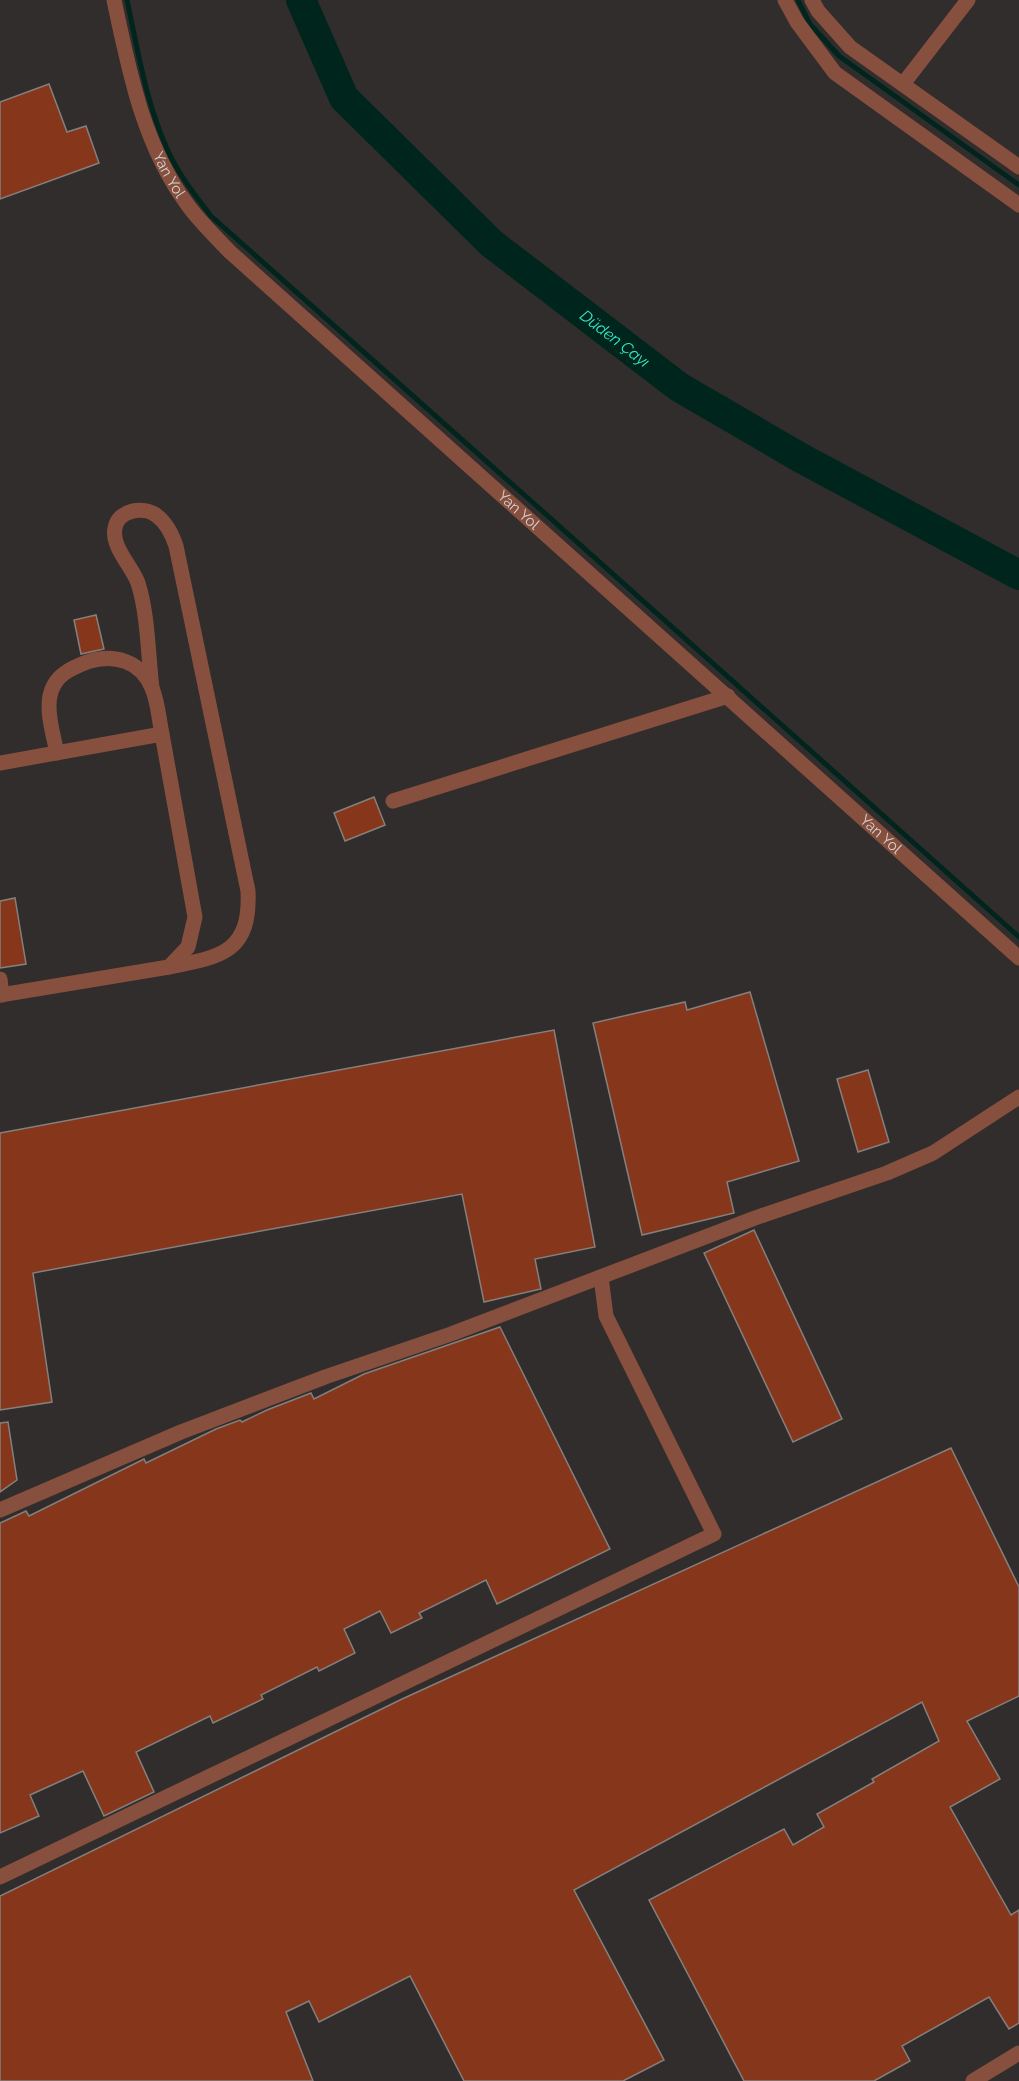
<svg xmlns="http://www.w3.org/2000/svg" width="1019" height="2081" font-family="Raleway,sans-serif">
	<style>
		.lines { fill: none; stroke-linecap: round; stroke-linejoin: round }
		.stream { stroke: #00251d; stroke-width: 5 }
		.river { stroke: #00251d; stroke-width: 30 }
		.building { fill: #86361b; stroke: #84807e; stroke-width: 1.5 }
		.minor { stroke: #87503e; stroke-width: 15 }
		.labels { text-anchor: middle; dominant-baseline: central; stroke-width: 6; stroke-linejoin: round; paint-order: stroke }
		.street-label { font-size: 15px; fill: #d5d3d2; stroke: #312d2c }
		.water-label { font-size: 16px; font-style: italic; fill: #32e8c7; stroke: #312d2c }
	</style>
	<rect width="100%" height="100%" fill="#312d2c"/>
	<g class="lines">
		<g class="stream">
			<path d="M127 0C138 51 146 103 168 151 179 175 195 195 211 216 480 456 751 696 1019 937"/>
			<polyline points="798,0 810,24 839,56 1019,185"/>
		</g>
		<path class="river" id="s1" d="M301 0 344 98 491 243 679 387 801 458 1019 575"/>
	</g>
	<g class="building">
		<polygon points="49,84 67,132 86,126 99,163 0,199 0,102"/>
		<polygon points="96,615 104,649 81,654 74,620"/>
		<polygon points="374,797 385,825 345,841 334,813"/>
		<polygon points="15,898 26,964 0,968 0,901"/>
		<polygon points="750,992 799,1161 727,1182 734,1213 642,1235 593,1023 685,1002 687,1010"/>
		<polygon points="554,1030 595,1247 535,1259 541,1289 484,1302 462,1194 33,1273 52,1402 0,1410 0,1133"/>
		<polygon points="868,1070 889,1142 858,1152 837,1079"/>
		<polygon points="754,1230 842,1419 793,1442 704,1253"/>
		<polygon points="500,1327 610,1549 497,1604 486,1580 419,1613 422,1618 391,1633 380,1611 344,1629 355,1653 319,1671 317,1667 261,1695 263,1699 213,1723 210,1716 136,1752 154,1792 104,1816 83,1771 30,1795 39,1816 0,1833 0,1523 26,1511 29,1516 144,1459 146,1463 216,1429 240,1420 242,1422 267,1410 311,1393 314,1399 364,1374"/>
		<polygon points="8,1422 17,1480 0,1492 0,1423"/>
		<polygon points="951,1448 1019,1587 1019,1696 967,1721 1000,1779 950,1807 1011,1915 1019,1910 1019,2023 1009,2029 989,1997 902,2046 910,2061 874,2081 744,2081 649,1900 784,1829 793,1845 824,1827 817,1814 874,1782 872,1779 939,1741 922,1702 574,1890 664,2060 623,2081 464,2081 410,1976 319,2022 309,2001 286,2012 313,2081 0,2081 0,1896 400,1700"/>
	</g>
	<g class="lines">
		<g class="minor">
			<path id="s2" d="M114 0C129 71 143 144 187 204 199 221 215 236 230 252L1019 958"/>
			<polyline points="785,0 797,22 835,73 1019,205"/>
			<polyline points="812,0 818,11 850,47 1019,167"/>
			<polyline points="903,84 968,0"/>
			<path d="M152 688C148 655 148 614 138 583 132 566 111 547 115 528 118 510 143 506 156 515 167 523 172 534 176 546L248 891C251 953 220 957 169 967"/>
			<path d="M57 753C53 733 43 703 54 685 61 672 75 667 87 662 114 653 141 661 152 688 158 702 159 720 162 734"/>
			<polyline points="0,763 162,734 195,917 188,947 169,967 0,995"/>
			<polyline points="393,801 728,696"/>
			<polyline points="0,979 2,995"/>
			<polyline points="0,1510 181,1432 325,1377 451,1334 755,1218 887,1173 933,1153 1019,1097"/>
			<polyline points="0,1877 714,1534 606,1316 601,1277"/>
			<polyline points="973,2081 1019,2053"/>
		</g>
	</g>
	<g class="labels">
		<g class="street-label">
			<text stroke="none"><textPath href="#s2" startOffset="184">Yan Yol</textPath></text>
			<text stroke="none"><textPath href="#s2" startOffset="670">Yan Yol</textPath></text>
			<text stroke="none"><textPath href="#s2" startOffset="1156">Yan Yol</textPath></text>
		</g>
		<g class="water-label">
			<text stroke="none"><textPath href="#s1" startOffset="470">Düden Çayı</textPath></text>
		</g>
	</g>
</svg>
